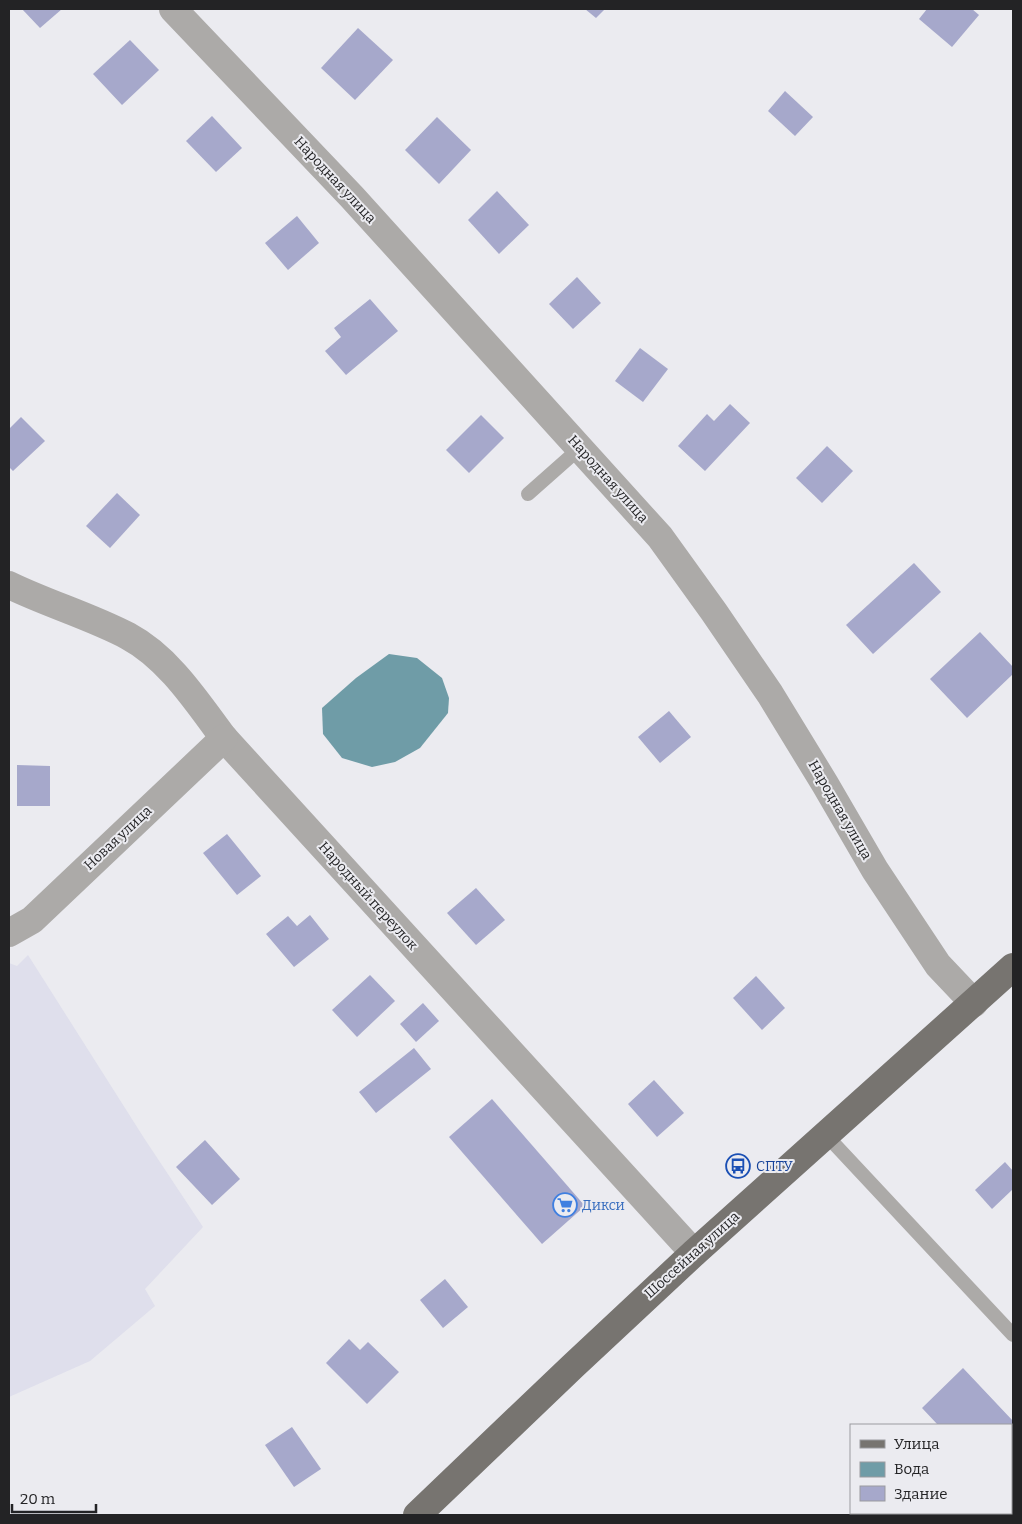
<svg xmlns="http://www.w3.org/2000/svg" width="1022" height="1524" font-family="Bitter,serif">
	<style>
		.built { fill: #dfdfec }
		.water { fill: #6f9ca7 }
		.building { fill: #a6a8cb }
		.lines { fill: none; stroke-linecap: round; stroke-linejoin: round }
		.service { stroke: #acaaa8; stroke-width: 14 }
		.minor { stroke: #acaaa8; stroke-width: 28 }
		.primary { stroke: #777470; stroke-width: 28 }
		.labels { text-anchor: middle; dominant-baseline: central; stroke-width: 4; stroke-linejoin: round; paint-order: stroke }
		.street-label { font-size: 14px; fill: #232325; stroke: #ebebf0 }
		.transit-label { font-size: 14px; fill: #164399; stroke: #ebebf0; text-anchor: start }
		.shop-label { font-size: 14px; fill: #366cbe; stroke: #ebebf0; text-anchor: start }
	</style>
	<rect width="100%" height="100%" fill="#ebebf0"/>
	<polygon class="built" points="28,955 144,1138 203,1227 145,1289 155,1306 90,1361 9,1397 9,963 17,966"/>
	<polygon class="water" points="389,654 417,658 442,678 449,698 448,713 420,748 395,762 372,767 342,758 323,734 322,708 356,678"/>
	<g class="building">
		<polygon points="22,9 62,9 40,28"/>
		<polygon points="585,9 605,9 596,18"/>
		<polygon points="927,9 972,9 979,15 952,47 919,19"/>
		<polygon points="358,28 393,60 355,100 321,68"/>
		<polygon points="130,40 159,70 122,105 93,74"/>
		<polygon points="785,91 813,117 795,136 768,111"/>
		<polygon points="212,116 242,148 216,172 186,141"/>
		<polygon points="437,117 471,150 439,184 405,150"/>
		<polygon points="497,191 529,225 499,254 468,220"/>
		<polygon points="297,216 319,243 288,270 265,243"/>
		<polygon points="577,277 601,303 573,329 549,304"/>
		<polygon points="370,299 398,331 346,375 325,351 341,337 334,328"/>
		<polygon points="640,348 668,369 643,402 615,381"/>
		<polygon points="730,404 750,423 705,471 678,446 707,414 714,421"/>
		<polygon points="481,415 504,438 469,473 446,450"/>
		<polygon points="21,417 45,441 13,471 9,467 9,429"/>
		<polygon points="827,446 853,471 822,503 796,478"/>
		<polygon points="117,493 140,515 110,548 86,526"/>
		<polygon points="914,563 941,592 873,654 846,625"/>
		<polygon points="980,632 1013,667 1013,674 967,718 930,679"/>
		<polygon points="669,711 691,737 660,763 638,737"/>
		<polygon points="17,765 50,766 50,806 17,806"/>
		<polygon points="227,834 261,876 237,895 203,853"/>
		<polygon points="476,888 505,920 476,945 447,913"/>
		<polygon points="310,915 329,939 294,967 266,934 288,916 297,926"/>
		<polygon points="370,975 395,1001 357,1037 332,1010"/>
		<polygon points="756,976 785,1008 762,1030 733,998"/>
		<polygon points="423,1003 439,1021 416,1042 400,1024"/>
		<polygon points="414,1048 431,1069 376,1113 359,1092"/>
		<polygon points="654,1080 684,1113 657,1137 628,1104"/>
		<polygon points="492,1099 585,1206 542,1244 449,1137"/>
		<polygon points="205,1140 240,1179 212,1205 176,1167"/>
		<polygon points="1005,1162 1013,1171 1013,1189 992,1209 975,1190"/>
		<polygon points="445,1279 468,1307 443,1328 420,1300"/>
		<polygon points="349,1339 360,1350 368,1342 399,1372 367,1404 326,1363"/>
		<polygon points="963,1368 1013,1421 1013,1504 1011,1502 1011,1425 938,1425 922,1408"/>
		<polygon points="292,1427 321,1469 294,1487 265,1445"/>
	</g>
	<g class="lines">
		<g class="service">
			<polyline points="528,494 580,448"/>
			<polyline points="826,1135 1013,1335"/>
		</g>
		<g class="minor">
			<polyline points="173,9 352,197 660,537 714,612 770,694 825,784 875,870 938,965 974,1003"/>
			<path d="M9 585C48 604 90 616 128 636 169 658 197 702 224 738L694 1253"/>
			<polyline points="9,933 32,920 224,738"/>
		</g>
		<polyline class="primary" points="417,1515 573,1366 694,1253 1013,967"/>
	</g>
	<defs>
		<g id="bus-ring" transform="scale(1.25)"><circle r="9.5" fill="#ebebf0" stroke="#1a4fb4" stroke-width="1.5"/><path d="M-5-6H5V4H4V6H2V4H-2V6H-4V4H-5ZM-3.5-4V0h7V-4ZM-3.5 1.2v1.5H-2V1.2ZM2 1.2v1.5H3.5V1.2Z" fill="#1a4fb4"/></g>
		<g id="supermarket-ring" transform="scale(1.25)"><circle r="9.5" fill="#ebebf0" stroke="#3f7fe0" stroke-width="1.5"/><path d="M-6-5.5h2.5l.6 2H6L4.5 2H-2.5L-4.4-4H-6ZM-1.5 3.2a1.3 1.3 0 1 0 .1 0ZM3 3.2a1.3 1.3 0 1 0 .1 0Z" fill="#3f7fe0"/></g>
	</defs>
	<g fill-rule="evenodd">
		<use href="#bus-ring" x="738" y="1166"/>
		<use href="#supermarket-ring" x="565" y="1205"/>
	</g>
	<g class="labels">
		<g class="street-label">
			<text transform="translate(335 180) rotate(47)">Народная улица</text>
			<text transform="translate(608 479) rotate(48)">Народная улица</text>
			<text transform="translate(840 810) rotate(60)">Народная улица</text>
			<text transform="translate(118 838) rotate(-43)">Новая улица</text>
			<text transform="translate(368 896) rotate(48)">Народный переулок</text>
			<text transform="translate(692 1255) rotate(-42)">Шоссейная улица</text>
		</g>
		<g class="transit-label">
			<text x="756" y="1166">СПТУ</text>
		</g>
		<g class="shop-label">
			<text x="582" y="1205">Дикси</text>
		</g>
	</g>
	<rect width="1022" height="1524" fill="none" stroke="#232325" stroke-width="20"/>
	<rect x="850" y="1424" width="162" height="90" fill="#ebebf0" stroke="#9b9b9f"/>
	<rect x="860" y="1440" width="25" height="8" fill="#777470" stroke="#9b9b9f"/>
	<text x="894" y="1449" font-size="15" fill="#232325">Улица</text>
	<rect x="860" y="1462" width="25" height="15" fill="#6f9ca7" stroke="#9b9b9f"/>
	<text x="894" y="1474" font-size="15" fill="#232325">Вода</text>
	<rect x="860" y="1486" width="25" height="15" fill="#a6a8cb" stroke="#9b9b9f"/>
	<text x="894" y="1499" font-size="15" fill="#232325">Здание</text>
	<path d="M12 1504v8h84v-8" fill="none" stroke="#232325" stroke-width="2.5"/>
	<text x="20" y="1504" font-size="15" fill="#232325" stroke="#ebebf0" stroke-width="4" paint-order="stroke">20 m</text>
</svg>
